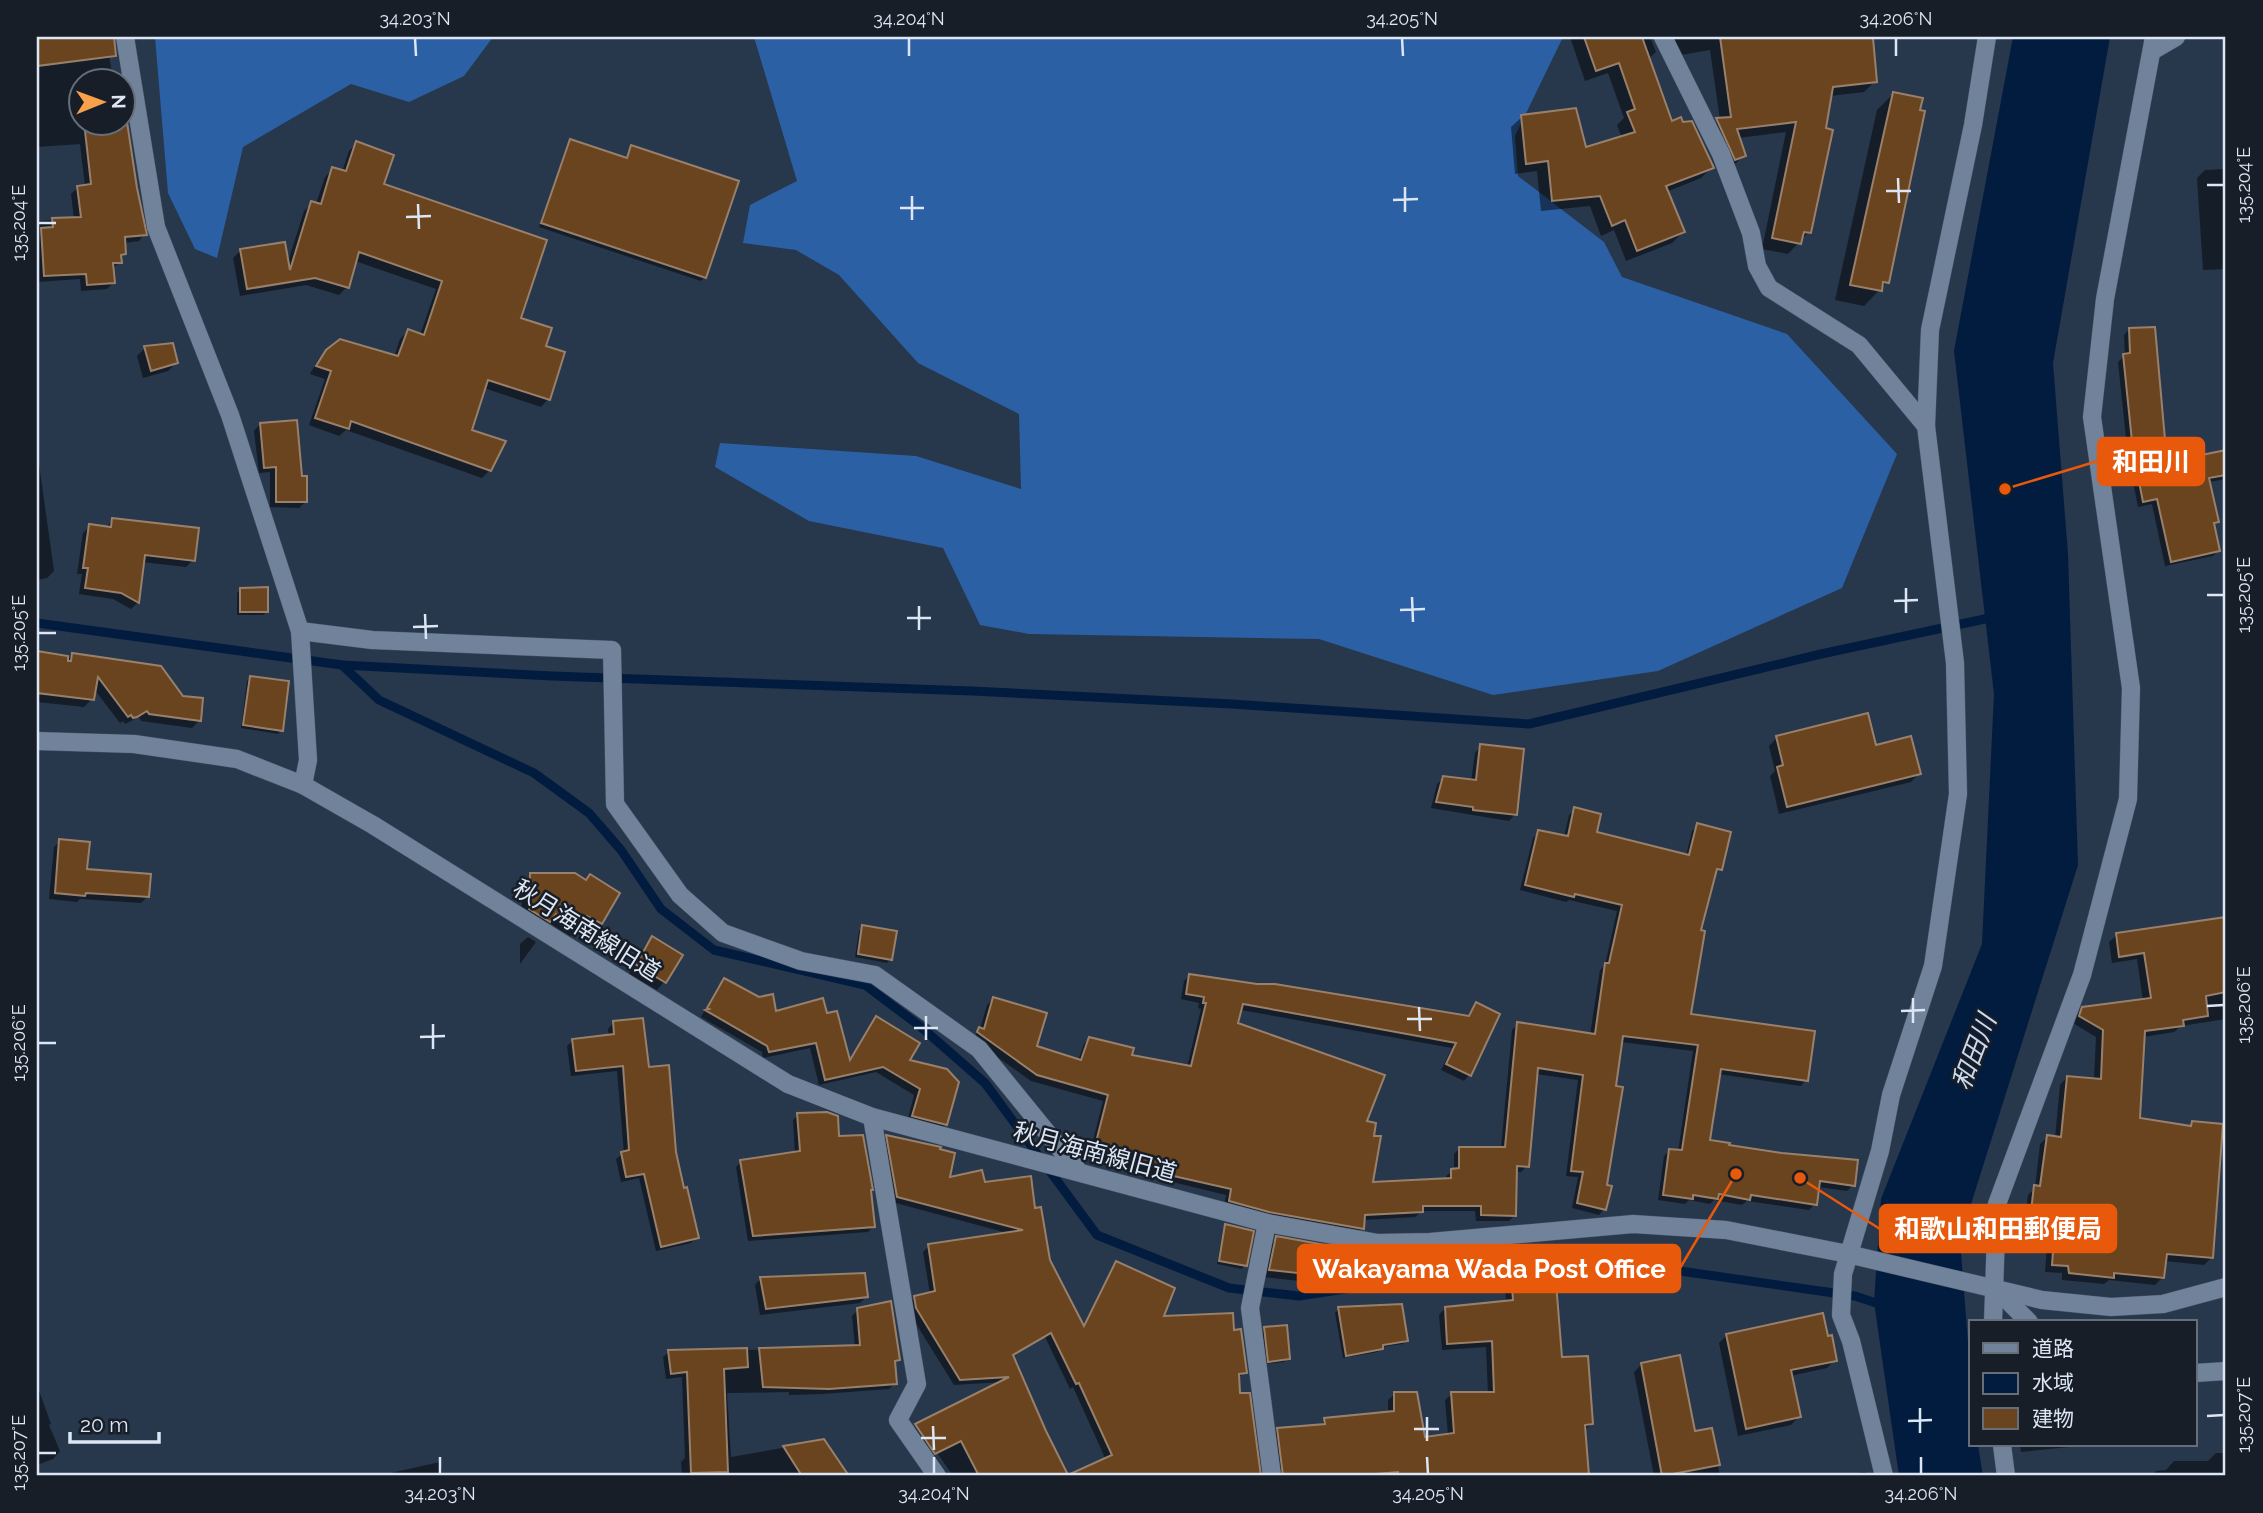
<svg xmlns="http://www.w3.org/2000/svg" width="2263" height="1513" font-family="Raleway,'Noto Sans JP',sans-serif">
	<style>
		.forest { fill: #2c60a5 }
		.water { fill: #021c3f }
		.shadow { fill: #0007 }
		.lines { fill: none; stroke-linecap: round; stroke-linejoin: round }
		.stream { stroke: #021c3f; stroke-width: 9 }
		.building { fill: #6a441e; stroke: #99806b; stroke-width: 2; fill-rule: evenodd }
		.minor-casing { stroke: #455264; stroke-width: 19 }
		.minor { stroke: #71839b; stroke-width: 18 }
		.ticks { fill: none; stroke: #dce6f4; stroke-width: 2.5 }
		.labels { text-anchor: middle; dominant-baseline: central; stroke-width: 5; stroke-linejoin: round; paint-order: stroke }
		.street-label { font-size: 24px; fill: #dce6f4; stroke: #171e28 }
		.water-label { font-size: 26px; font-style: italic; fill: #cbd9ed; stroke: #171e28 }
		.leader { fill: none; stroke: #e8590c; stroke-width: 2.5 }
		.callout-dot { fill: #e8590c; stroke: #171e28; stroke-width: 2.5 }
		.callout { fill: #e8590c; stroke: #e8590c; stroke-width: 2.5 }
		.callout-label { font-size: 26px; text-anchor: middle; font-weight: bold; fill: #fff }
		.neatline { fill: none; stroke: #dce6f4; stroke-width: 2.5 }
		.ticks-label { font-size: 18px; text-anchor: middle; fill: #dce6f4 }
	</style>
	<rect width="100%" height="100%" fill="#27374c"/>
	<g class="forest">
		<polygon points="155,37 493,37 464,76 409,102 351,84 243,147 217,258 195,249 168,193"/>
		<polygon points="754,37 1563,37 1515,136 1518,176 1604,242 1622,277 1787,334 1897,454 1842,588 1658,671 1493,695 1319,639 1029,634 980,625 943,548 809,521 715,467 720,443 916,456 1021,489 1019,414 918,363 839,275 796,250 743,243 750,205 797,181"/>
	</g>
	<polygon class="water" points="2013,37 2110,37 2053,363 2068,554 2078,865 1960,1239 1971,1381 1971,1445 1978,1445 1983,1476 1899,1476 1874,1302 1881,1199 1982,944 1994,694 1954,351"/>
	<g class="shadow">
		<polygon points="37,37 106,37 113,80 80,80 80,122 122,122 122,104 135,188 145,234 139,241 124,243 125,253 120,258 120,262 112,269 113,283 107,289 81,291 80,279 38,282 37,221 74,219 71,194 78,187 85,186 80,144 37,147"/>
		<polygon points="1570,37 1871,37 1875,81 1864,92 1830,96 1809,232 1788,254 1762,249 1786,132 1738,138 1744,155 1733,166 1706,131 1720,120 1710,50 1669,57 1658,38 1650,37 1656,52 1648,59 1671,123 1712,167 1701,178 1666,192 1683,232 1672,243 1626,261 1614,230 1601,236 1590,206 1541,211 1537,171 1515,174 1511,127 1522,117 1585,149 1622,138 1617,125 1624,118 1608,73 1585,81"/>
		<polygon points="1893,94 1887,282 1864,306 1835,300 1877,110"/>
		<polygon points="570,141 625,160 632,147 705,277 701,281 539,227 567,145"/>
		<polygon points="357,143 381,185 518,319 544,347 548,399 541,407 484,388 470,431 490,470 482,478 346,430 339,436 309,425 325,379 310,374 318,360 327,352 394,357 400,339 408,331 420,335 436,289 355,261 347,287 339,295 306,285 240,296 233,258 241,250 287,265 304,211 312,203 316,204 325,177 333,169 342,172 349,151"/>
		<polygon points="2226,169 2226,269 2203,270 2197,178 2205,170"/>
		<polygon points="2129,329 2166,464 2226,452 2226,479 2209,482 2217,522 2213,526 2218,551 2213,556 2165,566 2152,504 2138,507 2128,457 2118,362 2125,355 2124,335"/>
		<polygon points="145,348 176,363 168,371 143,378 137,356"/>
		<polygon points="260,424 300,478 306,501 299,508 270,507 270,472 259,473 254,431"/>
		<polygon points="37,464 39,464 54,571 47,578 37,580"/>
		<polygon points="113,520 193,560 186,567 142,562 138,602 131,609 113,599 79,594 82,574 77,574 83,533 90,526 105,528"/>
		<polygon points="241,590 267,612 263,615 237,615 237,593"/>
		<polygon points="37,653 66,658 67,661 72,655 199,721 192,728 141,721 139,717 125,724 123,721 120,723 94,689 92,699 84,707 37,702"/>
		<polygon points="250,677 281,730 278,734 241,728 247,681"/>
		<polygon points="1777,738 1875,747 1919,774 1911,782 1779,814 1770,776 1775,771 1769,746"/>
		<polygon points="1481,746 1515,814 1509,821 1431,808 1437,784 1444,778 1471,782 1475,753"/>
		<polygon points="1575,809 1595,833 1686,856 1692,831 1698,825 1720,869 1714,875 1699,932 1689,1015 1806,1080 1801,1086 1718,1074 1708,1141 1853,1185 1847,1191 1818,1187 1815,1204 1809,1210 1747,1201 1742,1205 1714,1200 1710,1204 1689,1200 1685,1204 1658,1200 1664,1156 1670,1150 1678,1152 1693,1051 1621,1042 1604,1209 1599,1215 1572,1208 1578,1177 1566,1176 1578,1080 1536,1074 1527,1166 1521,1172 1515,1172 1515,1215 1509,1221 1476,1221 1475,1211 1422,1211 1415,1217 1363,1220 1363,1228 1357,1234 1224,1207 1226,1195 1164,1180 1165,1178 1089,1156 1103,1101 1031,1081 972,1039 980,1029 987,1005 993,999 1035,1047 1078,1061 1084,1044 1090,1038 1129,1057 1187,1067 1201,1009 1198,1008 1199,1003 1181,999 1184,981 1190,975 1467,1017 1476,1004 1469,1075 1464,1081 1441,1070 1452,1048 1241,1010 1236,1024 1365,1122 1370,1184 1446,1180 1446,1176 1454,1170 1454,1154 1460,1148 1501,1148 1512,1030 1518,1024 1590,1035 1600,970 1605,965 1617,911 1569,900 1566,902 1520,890 1533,838 1539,832 1564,837 1569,815"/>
		<polygon points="60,841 86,871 147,897 141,903 80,899 77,902 49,899 54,847"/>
		<polygon points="531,875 585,882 618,893 601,923 593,931 580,924 570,936 548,922 541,929 521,917 523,883"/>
		<polygon points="2226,919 2226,1019 2181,1026 2174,1032 2143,1037 2138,1120 2188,1128 2192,1123 2212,1257 2204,1265 2164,1261 2163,1277 2155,1285 2109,1280 2104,1284 2062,1280 2062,1273 2045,1272 2048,1231 2024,1228 2028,1195 2035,1188 2040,1144 2048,1137 2055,1138 2060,1085 2067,1077 2094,1080 2096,1037 2073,1023 2075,1017 2083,1009 2143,1001 2137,959 2112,963 2109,942 2117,935"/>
		<polygon points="863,927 891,959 887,963 855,957 859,931"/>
		<polygon points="528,937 536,942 520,964 520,944"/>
		<polygon points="652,938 680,955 664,982 657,990 629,974 645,946"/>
		<polygon points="724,980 775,1013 826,1015 848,1061 876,1019 907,1061 946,1124 939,1131 907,1122 914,1095 876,1072 819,1085 810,1048 763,1058 762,1052 701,1017 718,986"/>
		<polygon points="613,1023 648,1069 697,1237 691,1243 656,1251 639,1178 621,1182 616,1159 624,1153 617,1071 571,1076 567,1046 573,1040 609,1036 608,1029"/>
		<polygon points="798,1115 837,1138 873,1227 868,1232 748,1241 736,1167 741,1162 795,1154 793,1120"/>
		<polygon points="887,1136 948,1179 984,1184 1034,1210 1048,1261 1083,1326 1111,1269 1117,1263 1161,1318 1233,1332 1245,1372 1237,1379 1239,1394 1248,1394 1259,1476 1071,1476 1106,1460 1073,1387 1070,1389 1045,1337 1012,1356 1044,1432 1067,1476 953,1476 918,1425 1003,1382 954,1385 910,1314 909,1303 915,1297 930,1294 923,1252 929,1246 1011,1234 892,1202 881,1142"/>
		<polygon points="1226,1226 1245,1265 1242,1269 1217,1264 1223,1229"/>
		<polygon points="1277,1238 1362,1279 1354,1287 1262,1277 1269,1246"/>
		<polygon points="1512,1275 1560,1359 1591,1424 1584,1431 1588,1476 1304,1476 1300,1447 1294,1476 1276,1476 1271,1436 1278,1429 1319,1426 1325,1420 1388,1413 1388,1400 1395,1394 1424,1439 1448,1435 1445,1400 1452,1394 1488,1394 1486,1347 1442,1350 1439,1315 1445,1308 1506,1303 1505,1282"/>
		<polygon points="761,1278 866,1297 860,1303 760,1315 755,1285"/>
		<polygon points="1339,1309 1406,1340 1403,1344 1381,1347 1378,1352 1343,1358 1335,1313"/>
		<polygon points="858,1310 898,1359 893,1364 895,1383 889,1389 822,1394 789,1395 789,1392 727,1393 731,1457 823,1441 847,1476 682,1476 681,1462 685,1458 682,1377 666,1379 663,1357 669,1352 855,1347 852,1316"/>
		<polygon points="1265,1329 1288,1359 1284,1362 1266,1364 1261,1332"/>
		<polygon points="1727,1335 1835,1360 1827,1368 1790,1376 1799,1417 1791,1425 1738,1436 1719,1343"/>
		<polygon points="1642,1364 1693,1433 1711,1430 1720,1476 1654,1476 1634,1372"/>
		<polygon points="37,1385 51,1424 49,1425 60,1451 53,1459 37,1465"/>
		<polygon points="915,1427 949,1476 941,1476 910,1431"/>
		<polygon points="2020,1445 2089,1445 2021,1452"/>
		<polygon points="2216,1453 2226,1453 2226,1476 2151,1476 2156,1471 2166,1470 2174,1461 2208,1461"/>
		<polygon points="440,1462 443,1476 377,1476"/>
		<polygon points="1865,1472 1866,1476 1835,1476"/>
	</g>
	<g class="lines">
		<g class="stream">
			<polyline points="37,623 342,665 552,676 972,691 1232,704 1529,724 1821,654 1994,617"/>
			<polyline points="342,665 379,700 534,773 589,813 621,850 661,909 714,950 865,985 921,1027 985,1083 1097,1235 1229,1288 1299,1296 1568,1255 1855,1296 1885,1306"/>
		</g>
	</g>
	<g class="building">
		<polygon points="37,37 114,37 116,56 37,66"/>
		<polygon points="1584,37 1642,37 1672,121 1681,117 1683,122 1692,121 1714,168 1666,186 1685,232 1637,251 1625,220 1612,226 1600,196 1552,201 1548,161 1526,164 1521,115 1576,108 1586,147 1635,132 1627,112 1635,109 1619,63 1596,71"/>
		<polygon points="1720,37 1873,38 1877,82 1833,87 1826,128 1833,130 1811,233 1804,232 1801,244 1772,238 1796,122 1737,129 1746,156 1735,160 1716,118 1731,117"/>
		<polygon points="1893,92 1923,98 1920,110 1925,111 1889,283 1883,282 1882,291 1850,285"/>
		<polygon points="84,122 127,122 137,188 147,235 125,237 126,254 121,255 122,263 113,263 115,283 87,285 86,274 44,276 41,228 53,227 52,218 81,217 77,186 91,184"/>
		<polygon points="570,139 627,158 631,145 739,181 706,278 541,223"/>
		<polygon points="356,141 394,155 384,184 547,240 521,318 552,328 546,346 565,352 550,400 488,380 472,430 506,441 491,471 351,421 349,429 315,418 331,371 316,366 326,350 340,339 398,356 408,329 424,335 442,281 359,252 349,288 315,278 247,289 240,249 285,242 290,270 311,201 321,204 332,167 346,171"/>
		<polygon points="2155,327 2167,462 2226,450 2226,475 2209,478 2219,522 2214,523 2220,551 2171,562 2157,499 2143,502 2133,451 2123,354 2130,353 2129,328"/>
		<polygon points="173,343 178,363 151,371 144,346"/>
		<polygon points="297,420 302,476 307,476 307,502 276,502 276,467 264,468 260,423"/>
		<polygon points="112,518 199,528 195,561 145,555 139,603 121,593 85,588 88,568 83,568 89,524 111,527"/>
		<polygon points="268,587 268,612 240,612 240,588"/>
		<polygon points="37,651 68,656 68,661 71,661 72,653 161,666 183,696 203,698 201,721 149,714 147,711 137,717 133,718 131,715 128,717 98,677 94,700 37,693"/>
		<polygon points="250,676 289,681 283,731 243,725"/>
		<polygon points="1868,713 1876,745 1911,736 1921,774 1787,807 1777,767 1783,765 1776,736"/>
		<polygon points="1480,744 1524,749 1517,815 1473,810 1473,807 1436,802 1443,776 1476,780"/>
		<polygon points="1574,807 1601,814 1597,832 1689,855 1697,823 1731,832 1722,870 1717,869 1701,930 1705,931 1691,1014 1815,1031 1808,1081 1721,1069 1710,1140 1730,1143 1729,1145 1782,1153 1858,1160 1855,1186 1820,1181 1817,1205 1751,1195 1750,1200 1719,1194 1718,1199 1693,1195 1693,1199 1663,1195 1669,1149 1682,1150 1698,1045 1623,1036 1616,1086 1623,1087 1607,1185 1612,1186 1606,1210 1577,1203 1583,1172 1571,1171 1583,1075 1538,1068 1529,1167 1517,1166 1516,1216 1481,1215 1481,1206 1423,1206 1423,1212 1365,1215 1364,1229 1269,1212 1229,1201 1231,1189 1169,1175 1170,1172 1094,1150 1108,1095 1037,1075 977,1032 979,1027 984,1029 993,997 1047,1013 1037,1046 1081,1060 1089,1037 1134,1048 1132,1055 1191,1066 1206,1003 1203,1003 1204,997 1186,994 1189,974 1257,984 1275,984 1469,1016 1476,1002 1500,1014 1471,1076 1446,1064 1456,1043 1243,1004 1238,1023 1385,1075 1367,1121 1376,1123 1374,1136 1381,1136 1373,1182 1451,1178 1451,1169 1459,1168 1459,1147 1505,1147 1517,1022 1595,1034 1605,963 1609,963 1622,905 1575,894 1574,897 1525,885 1538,830 1568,836"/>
		<polygon points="59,839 90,842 87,869 151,874 149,897 86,893 85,896 55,893"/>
		<polygon points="530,873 575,873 586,880 590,874 620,893 602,924 587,916 579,929 556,914 550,922 529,909"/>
		<polygon points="2226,917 2226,992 2206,996 2208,1016 2183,1020 2184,1026 2145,1031 2140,1118 2191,1126 2192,1121 2223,1124 2213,1258 2167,1254 2164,1278 2114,1273 2114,1278 2069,1273 2068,1266 2052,1265 2055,1224 2030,1221 2034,1185 2040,1186 2047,1135 2061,1137 2067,1076 2101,1079 2103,1030 2079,1016 2082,1007 2151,998 2144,953 2119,957 2116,933"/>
		<polygon points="862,925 897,931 892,960 858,954"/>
		<polygon points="652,936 683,955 666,983 636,965"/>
		<polygon points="724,978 759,997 773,994 776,1011 823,998 827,1013 837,1011 850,1060 876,1016 920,1043 910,1060 947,1069 959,1082 947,1125 912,1116 920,1089 883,1067 825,1080 816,1043 769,1052 767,1046 705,1010 709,1009 707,1008"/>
		<polygon points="643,1018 649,1067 669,1065 676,1152 684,1188 687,1187 699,1238 661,1247 644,1174 626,1177 621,1152 629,1150 623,1066 576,1071 572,1039 614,1034 613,1021"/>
		<polygon points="827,1112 838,1116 839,1136 863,1135 873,1190 871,1190 875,1227 753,1236 740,1160 800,1151 797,1113"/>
		<path d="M886 1135 941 1147 940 1149 955 1153 950 1177 982 1170 985 1182 1031 1176 1035 1208 1041 1207 1050 1260 1084 1326 1116 1261 1175 1288 1164 1316 1233 1313 1234 1330 1241 1329 1247 1373 1239 1374 1240 1393H1250L1261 1476H979L961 1441 935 1454 915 1424 1009 1377 960 1380 916 1308 914 1296 935 1291 928 1244 1023 1230 897 1197ZM1051 1333 1076 1384 1079 1383 1112 1455 1068 1475 1046 1431 1013 1355Z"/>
		<polygon points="1225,1224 1254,1231 1247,1266 1219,1261"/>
		<polygon points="1276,1236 1364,1252 1363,1280 1269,1270"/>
		<polygon points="1555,1270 1562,1357 1588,1356 1593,1424 1585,1425 1589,1476 1398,1476 1398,1472 1351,1476 1283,1476 1277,1428 1325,1424 1324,1418 1394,1411 1394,1392 1417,1392 1425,1437 1454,1433 1451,1392 1494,1392 1492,1341 1447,1344 1445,1307 1513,1300 1511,1274"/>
		<polygon points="865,1273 868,1297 766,1309 760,1277"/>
		<polygon points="891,1301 900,1360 895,1361 897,1384 829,1389 763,1387 759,1348 860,1345 857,1308"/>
		<polygon points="1402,1304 1408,1341 1383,1345 1383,1349 1346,1356 1338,1307"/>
		<polygon points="1823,1313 1828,1336 1832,1335 1837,1361 1791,1370 1801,1417 1746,1429 1726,1334"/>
		<polygon points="1287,1325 1290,1359 1268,1362 1264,1327"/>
		<polygon points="747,1348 748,1367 724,1369 728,1472 691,1473 687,1372 671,1374 668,1350"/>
		<polygon points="1680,1355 1695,1431 1712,1428 1720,1465 1662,1476 1641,1363"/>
		<polygon points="824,1439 849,1476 802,1476 783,1446"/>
	</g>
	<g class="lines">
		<g class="minor-casing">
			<g id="minor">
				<polyline points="125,37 156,227 230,415 300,631 308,760 303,785"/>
				<polyline points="1663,37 1721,154 1751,233 1757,266 1769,288 1859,345 1926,426"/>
				<polyline points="2152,51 2176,37"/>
				<polyline points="300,631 372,640 612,650 615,804 680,895 723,933 801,961 875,975 979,1049 1079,1172"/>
				<polyline points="37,741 134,744 237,759 303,785 373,825 788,1084 872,1117 1267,1223 1378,1243 1430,1242 1633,1224 1726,1230 1848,1254 2042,1300 2111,1307 2163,1304 2226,1287"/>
				<polyline points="872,1117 917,1384 898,1420 937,1476"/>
				<polyline points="1267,1223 1250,1308 1272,1476"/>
				<polyline points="1993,1286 2029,1322"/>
				<polyline points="1993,1322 1997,1204 2082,975 2128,799 2131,688 2092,417 2105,299 2154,37"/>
				<polyline points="2195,1373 2226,1371"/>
				<polyline points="2002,1445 2006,1476"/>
				<polyline points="1884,1476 1851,1341 1841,1315 1843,1274 1880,1151 1891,1095 1933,966 1958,794 1955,663 1926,426 1930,330 1973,125 1987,37"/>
			</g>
		</g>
		<use href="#minor" class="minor"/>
	</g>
	<path class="ticks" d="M415 38 416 56M909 38V56M1402 38 1403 56M1896 38V56M1898 178 1899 203M2207 185H2224M1405 187V212M1886 191H1911M912 196V220M1393 200 1418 199M418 204 419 229M900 208H924M406 217 431 216M38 223H56M1906 588V613M2207 595H2224M1412 597 1413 622M1894 601 1918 600M919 606V630M1400 610 1425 609M425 614 426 639M907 618H931M413 627 438 626M38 633H56M1913 998V1023M2207 1006 2224 1005M1419 1007 1420 1031M1901 1011 1925 1010M926 1016V1040M1407 1019H1432M433 1024V1049M914 1028H938M420 1037 445 1036M38 1043H56M1920 1408V1433M2207 1416 2224 1415M1427 1417V1441M1908 1421 1932 1420M933 1426 934 1450M1414 1429H1439M921 1438H946M38 1453H56M440 1457V1474M934 1457V1474M1427 1457 1428 1474M1921 1457V1474"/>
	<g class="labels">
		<g class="street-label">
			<text transform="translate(587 930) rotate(32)">秋月海南線旧道</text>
			<text transform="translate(1095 1152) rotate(15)">秋月海南線旧道</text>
		</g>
		<g class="water-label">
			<text transform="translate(1974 1052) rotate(-69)">和田川</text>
		</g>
	</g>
	<path class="leader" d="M2005 489L2098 461M1800 1178L1880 1229M1736 1174L1680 1268"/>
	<g class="callout-dot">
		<circle cx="2005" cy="489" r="7"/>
		<circle cx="1800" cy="1178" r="7"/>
		<circle cx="1736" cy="1174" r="7"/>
	</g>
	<g class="callout">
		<rect x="2098" y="438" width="106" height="47" rx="7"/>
		<rect x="1880" y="1205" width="236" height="47" rx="7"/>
		<rect x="1298" y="1245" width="382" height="47" rx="7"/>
	</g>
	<g class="callout-label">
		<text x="2151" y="471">和田川</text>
		<text x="1998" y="1238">和歌山和田郵便局</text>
		<text x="1489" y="1278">Wakayama Wada Post Office</text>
	</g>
	<rect width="2263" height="1513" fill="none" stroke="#171e28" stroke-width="77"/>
	<rect x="1969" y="1320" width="228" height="126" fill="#171e28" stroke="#666e7a" stroke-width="2"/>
	<rect x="1983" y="1343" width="35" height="10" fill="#71839b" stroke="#666e7a" stroke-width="2"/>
	<text x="2032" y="1356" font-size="21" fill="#dce6f4">道路</text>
	<rect x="1983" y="1373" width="35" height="21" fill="#021c3f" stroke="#666e7a" stroke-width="2"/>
	<text x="2032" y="1390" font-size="21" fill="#dce6f4">水域</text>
	<rect x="1983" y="1408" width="35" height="21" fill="#6a441e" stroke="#666e7a" stroke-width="2"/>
	<text x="2032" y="1426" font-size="21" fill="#dce6f4">建物</text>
	<g transform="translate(102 102) rotate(89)"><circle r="33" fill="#171e28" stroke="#666e7a" stroke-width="2"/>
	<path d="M0-5L12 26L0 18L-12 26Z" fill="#f8a14a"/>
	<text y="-10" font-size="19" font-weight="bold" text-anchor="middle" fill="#dce6f4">N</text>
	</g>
	<path d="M70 1432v10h89v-10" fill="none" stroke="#dce6f4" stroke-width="3.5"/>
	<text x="80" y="1432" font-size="21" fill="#dce6f4" stroke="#171e28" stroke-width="5" paint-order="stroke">20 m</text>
	<rect x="38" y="38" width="2186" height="1436" class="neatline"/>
	<g class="ticks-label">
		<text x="415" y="25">34.203°N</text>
		<text x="909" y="25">34.204°N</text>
		<text x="1402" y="25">34.205°N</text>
		<text x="1896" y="25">34.206°N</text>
		<text transform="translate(2244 185) rotate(-90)" y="6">135.204°E</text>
		<text transform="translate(19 223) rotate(-90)" y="6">135.204°E</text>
		<text transform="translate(2244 595) rotate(-90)" y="6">135.205°E</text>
		<text transform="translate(19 633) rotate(-90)" y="6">135.205°E</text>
		<text transform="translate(2244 1005) rotate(-90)" y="6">135.206°E</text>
		<text transform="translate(19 1043) rotate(-90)" y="6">135.206°E</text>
		<text transform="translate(2244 1415) rotate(-90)" y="6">135.207°E</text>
		<text transform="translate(19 1453) rotate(-90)" y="6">135.207°E</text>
		<text x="440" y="1500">34.203°N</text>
		<text x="934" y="1500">34.204°N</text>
		<text x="1428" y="1500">34.205°N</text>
		<text x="1921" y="1500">34.206°N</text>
	</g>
</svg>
